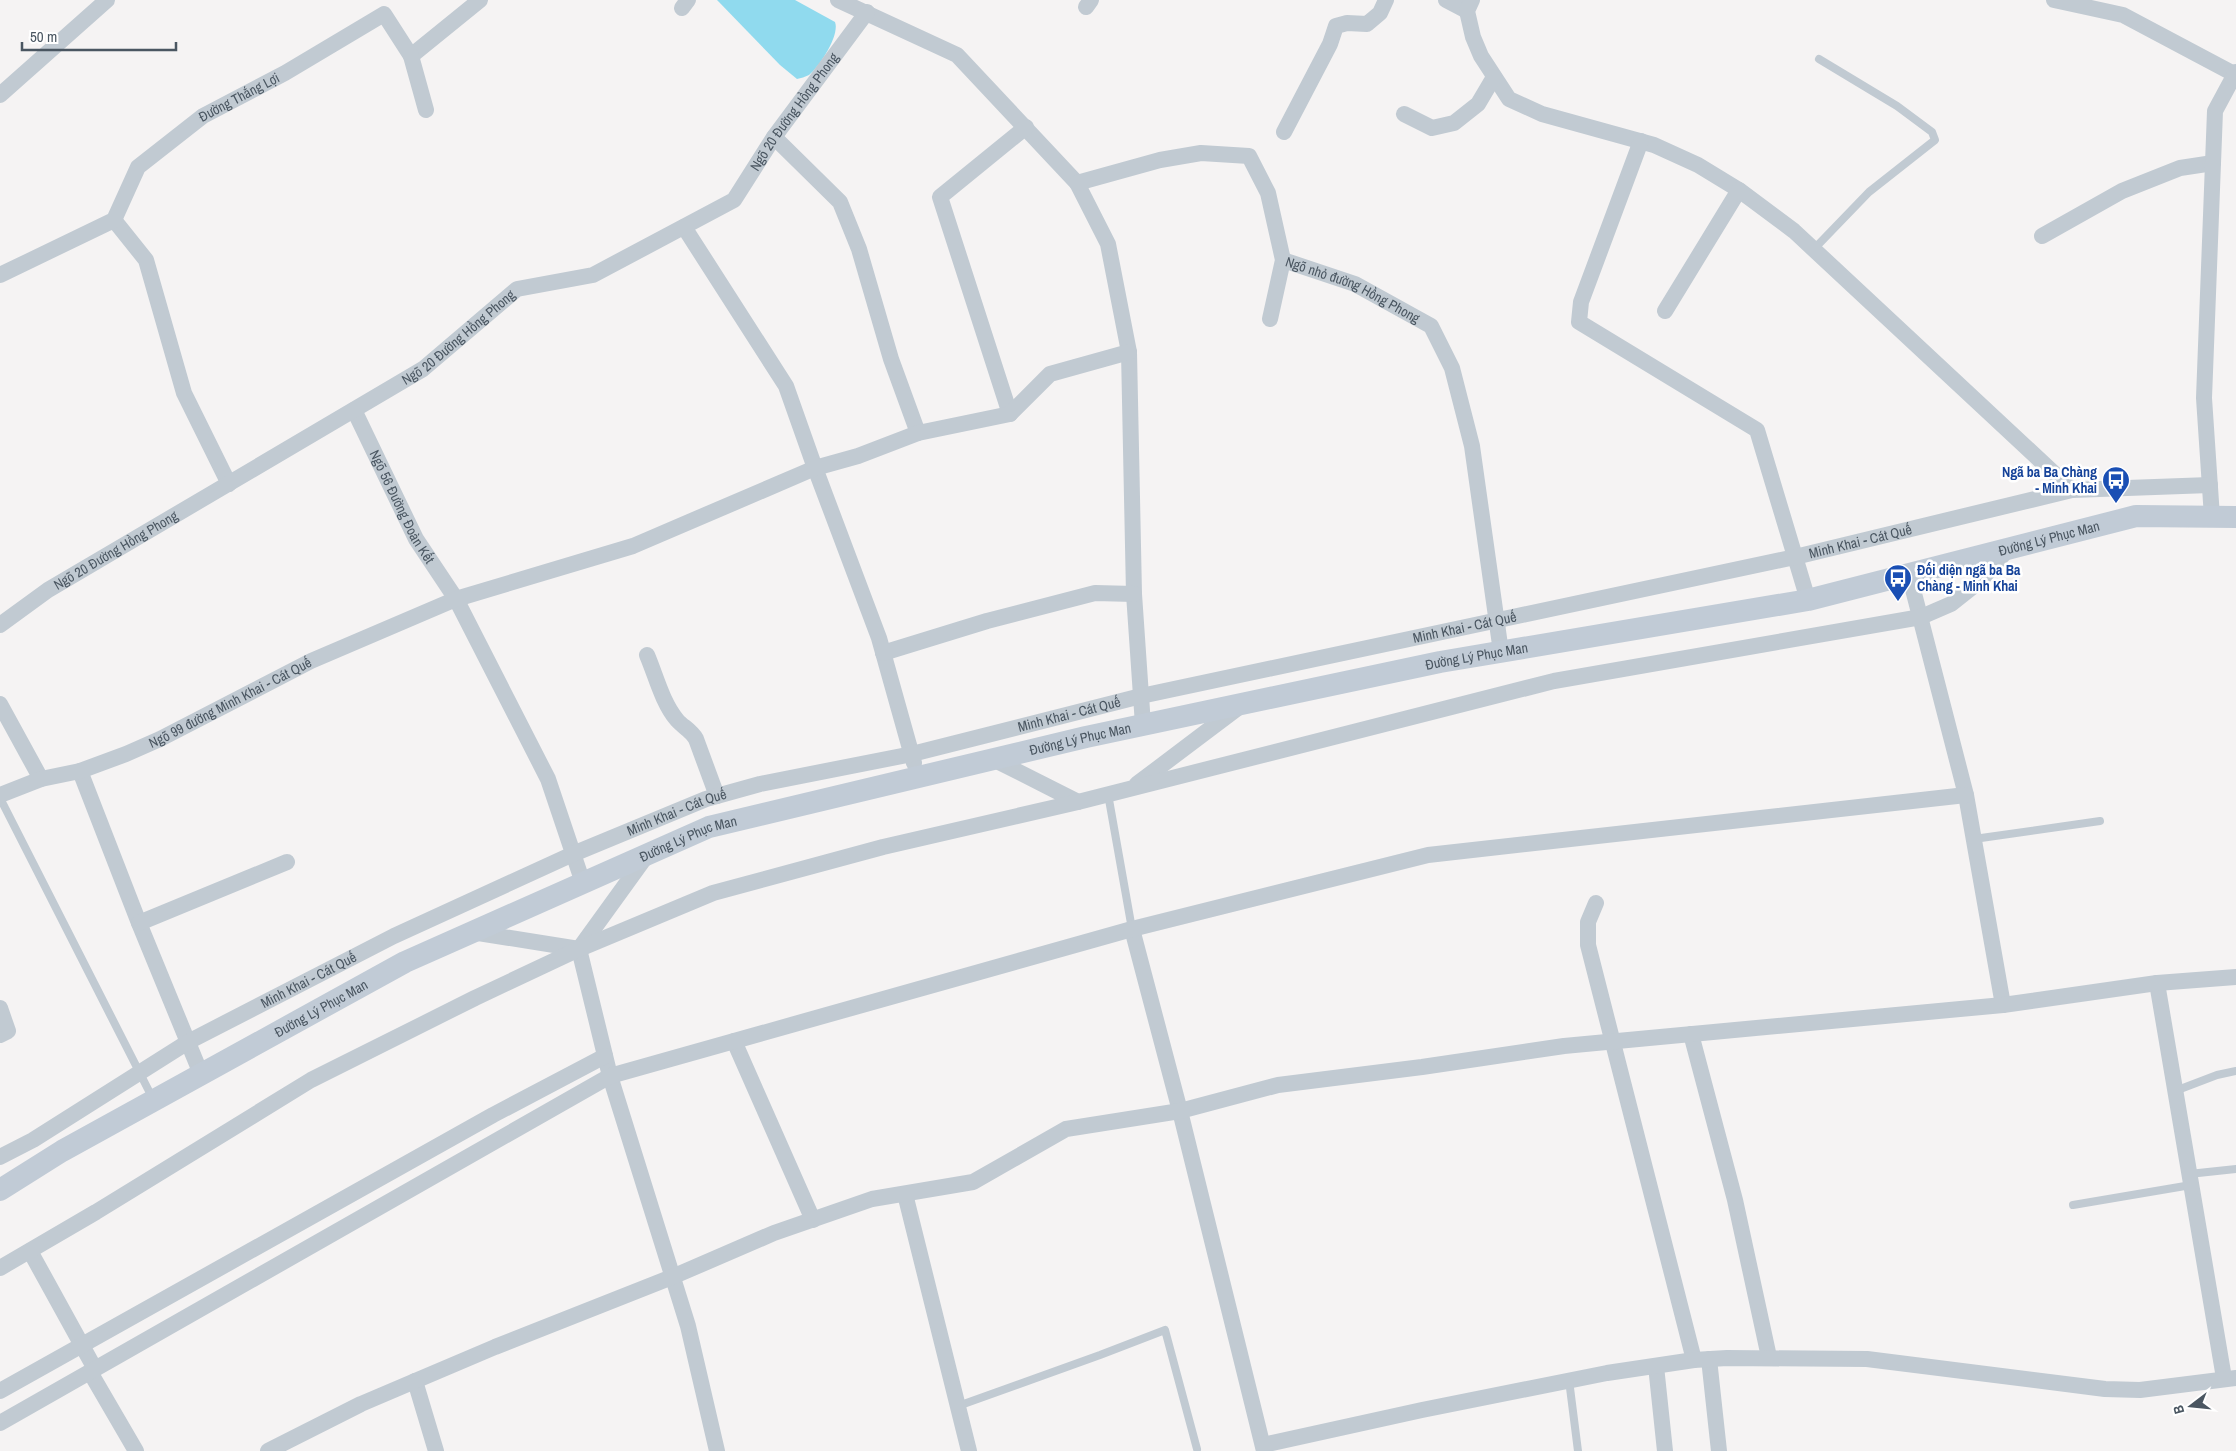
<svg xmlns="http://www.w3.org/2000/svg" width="2236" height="1451" font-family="'Archivo Narrow',sans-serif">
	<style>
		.water { fill: #90daee }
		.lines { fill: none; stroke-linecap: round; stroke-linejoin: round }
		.service { stroke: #c1cad2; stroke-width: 8 }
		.minor { stroke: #c1cad2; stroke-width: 16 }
		.secondary { stroke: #c1cbd6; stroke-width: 22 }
		.labels { text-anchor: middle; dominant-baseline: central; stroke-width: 5; stroke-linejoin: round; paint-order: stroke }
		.street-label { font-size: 14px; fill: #4a5661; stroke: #fff }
		.transit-label { font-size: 14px; font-weight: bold; fill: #164399; stroke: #fff; text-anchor: end }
	</style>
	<rect width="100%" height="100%" fill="#f5f3f3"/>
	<path class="water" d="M717 0H795L835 22C840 35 820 66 809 75 805 77 801 78 797 79L780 65Z"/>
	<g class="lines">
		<g class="service">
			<polyline points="1814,249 1869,192 1935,140 1932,132 1897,106 1819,59"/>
			<polyline points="1108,794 1132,929"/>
			<polyline points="0,798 153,1099"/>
			<polyline points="1974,839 2100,821"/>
			<polyline points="2175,1091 2217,1075 2236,1071"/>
			<polyline points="2189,1174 2236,1169"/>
			<polyline points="2073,1205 2191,1185"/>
			<polyline points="1569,1380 1578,1451"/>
			<polyline points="958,1406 1100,1355 1165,1330 1197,1449"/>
		</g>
		<g class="minor">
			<polyline points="838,0 957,55 1077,183 1108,244 1129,352 1134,594 1143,725"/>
			<polyline points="1446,0 1467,11"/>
			<polyline points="1472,0 1467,11 1473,37 1481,56 1509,99 1542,114 1654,145 1698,165 1739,190 1794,231 2072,490"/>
			<polyline points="2054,0 2123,15 2236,75"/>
			<polyline points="1086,7 1091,0"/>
			<polyline points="682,8 688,0"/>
			<polyline points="411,56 480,0"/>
			<polyline points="0,95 107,0"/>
			<polyline points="1404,114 1432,128 1454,123 1478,104 1494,77"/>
			<polyline points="1284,132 1330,44 1336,26 1347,23 1367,24 1380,13 1386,0"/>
			<polyline points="774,137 840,202 859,249 891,359 918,433"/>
			<polyline points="1641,141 1581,302 1579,322 1757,430 1808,600"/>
			<polyline points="1077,183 1160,160 1201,153 1249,156 1268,193 1283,260 1270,319"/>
			<polyline points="114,220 146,260 184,393 229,484"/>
			<polyline points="684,227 786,386 815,468 879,638 914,763"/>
			<polyline points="2042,236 2122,191 2180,168 2213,163"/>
			<path id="s1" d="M1283 260 1355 284 1431 326 1452 368 1472 446 1501 652"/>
			<path id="s2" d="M0 275 114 220 138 167 203 116 285 73 384 14 411 56 426 110"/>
			<polyline points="1665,311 1739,190"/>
			<path id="s3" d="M354 410 416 539 456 599 548 779 583 883"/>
			<polyline points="1010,414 940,197 1026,127"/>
			<polyline points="2212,517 2204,398 2215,111 2236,72"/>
			<polyline points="1909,574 1966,795 2003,1005"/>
			<path id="s4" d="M0 625 48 590 423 369 517 289 593 275 734 200 774 137 867 12"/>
			<polyline points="883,653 987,621 1095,593 1134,594"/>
			<path d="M647 655C656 676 662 702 677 720 683 727 691 730 696 739L717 796"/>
			<polyline points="0,704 41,779"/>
			<polyline points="993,759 1078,802"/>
			<polyline points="80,771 139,923 201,1074"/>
			<polyline points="1137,784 1239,707"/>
			<path id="s5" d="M0 795 41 779 80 771 126 754 160 739 311 661 456 599 633 546 815 468 858 456 918 433 1010 414 1050 374 1129 352"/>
			<polyline points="1596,903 1588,922 1588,945 1694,1360"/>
			<polyline points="139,923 287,862"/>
			<polyline points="1132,929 1180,1111 1264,1451"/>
			<polyline points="472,932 579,949 610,1076 688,1326 717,1451"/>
			<polyline points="579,949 647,855"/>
			<polyline points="2157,983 2224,1378"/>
			<polyline points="0,1008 8,1031 0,1035"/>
			<polyline points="1691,1034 1735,1200 1769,1357"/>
			<polyline points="734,1041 813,1220"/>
			<path id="s6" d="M0 1157 33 1140 188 1042 394 936 573 854 706 799 760 784 912 754 1141 696 1795 557 2072 490 2210 485"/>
			<polyline points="905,1194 969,1451"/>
			<polyline points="30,1251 95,1369"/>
			<polyline points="0,1268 96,1212 311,1080 475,998 579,949 713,893 883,847 1078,802 1554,681 1921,617 1951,604 1980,581 2009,548"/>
			<polyline points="1709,1359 1719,1451"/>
			<polyline points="1656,1366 1665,1451"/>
			<polyline points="90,1372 136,1451"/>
			<polyline points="415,1381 436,1451"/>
			<polyline points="0,1391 493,1115 605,1056"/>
			<polyline points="0,1423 610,1076 1132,929 1428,855 1966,795"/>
			<polyline points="1263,1445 1422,1410 1607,1373 1694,1360 1727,1358 1867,1359 2105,1389 2140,1390 2236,1378"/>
			<polyline points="268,1451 361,1404 415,1381 495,1347 672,1277 774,1233 872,1199 973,1182 1066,1129 1180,1111 1278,1085 1422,1067 1564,1046 2003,1005 2157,983 2236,977"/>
		</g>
		<path class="secondary" id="s7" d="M0 1190 62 1151 405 962 709 827 1086 737 1440 662 1808 600 2136 516 2236 517"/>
	</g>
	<defs>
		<g id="bus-pin" transform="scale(1.4375)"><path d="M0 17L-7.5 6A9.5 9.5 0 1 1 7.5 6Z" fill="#1a4fb4" stroke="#fff"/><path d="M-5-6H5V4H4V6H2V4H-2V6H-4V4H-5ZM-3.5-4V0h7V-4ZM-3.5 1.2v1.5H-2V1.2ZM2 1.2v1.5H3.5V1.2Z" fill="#fff"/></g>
	</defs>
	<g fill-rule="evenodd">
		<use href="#bus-pin" x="2116" y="480"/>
		<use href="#bus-pin" x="1898" y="578"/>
	</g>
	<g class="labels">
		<g class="street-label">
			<text stroke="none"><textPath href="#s2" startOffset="308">Đường Thắng Lợi</textPath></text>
			<text stroke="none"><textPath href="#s4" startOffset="962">Ngõ 20 Đường Hồng Phong</textPath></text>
			<text stroke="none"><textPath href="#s1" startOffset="76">Ngõ nhỏ đường Hồng Phong</textPath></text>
			<text stroke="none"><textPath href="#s4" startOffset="542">Ngõ 20 Đường Hồng Phong</textPath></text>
			<text stroke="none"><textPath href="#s3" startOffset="108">Ngõ 56 Đường Đoàn Kết</textPath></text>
			<text stroke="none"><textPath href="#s7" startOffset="2169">Đường Lý Phục Man</textPath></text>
			<text stroke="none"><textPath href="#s6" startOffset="1976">Minh Khai - Cát Quế</textPath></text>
			<text stroke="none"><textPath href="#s4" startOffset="138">Ngõ 20 Đường Hồng Phong</textPath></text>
			<text stroke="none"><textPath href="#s6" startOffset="1571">Minh Khai - Cát Quế</textPath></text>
			<text stroke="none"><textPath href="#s7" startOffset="1584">Đường Lý Phục Man</textPath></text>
			<text stroke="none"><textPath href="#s5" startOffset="249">Ngõ 99 đường Minh Khai - Cát Quế</textPath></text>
			<text stroke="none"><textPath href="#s6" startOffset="1166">Minh Khai - Cát Quế</textPath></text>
			<text stroke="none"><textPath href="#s7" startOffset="1179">Đường Lý Phục Man</textPath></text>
			<text stroke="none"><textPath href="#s6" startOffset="761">Minh Khai - Cát Quế</textPath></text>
			<text stroke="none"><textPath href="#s7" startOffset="774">Đường Lý Phục Man</textPath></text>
			<text stroke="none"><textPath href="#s6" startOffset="356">Minh Khai - Cát Quế</textPath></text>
			<text stroke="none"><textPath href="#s7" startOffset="369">Đường Lý Phục Man</textPath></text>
		</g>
		<g class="transit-label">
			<text x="2097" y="472">Ngã ba Ba Chàng<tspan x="2097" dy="16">- Minh Khai</tspan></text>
			<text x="1917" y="570" text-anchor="start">Đối diện ngã ba Ba<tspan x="1917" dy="16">Chàng - Minh Khai</tspan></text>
		</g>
	</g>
	<g transform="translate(2191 1406) rotate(254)" stroke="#ffffff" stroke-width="4" paint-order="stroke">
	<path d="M0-4L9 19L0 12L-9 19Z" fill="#4a5661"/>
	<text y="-8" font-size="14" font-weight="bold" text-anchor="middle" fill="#4a5661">B</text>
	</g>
	<path d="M22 42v8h154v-8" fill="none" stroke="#4a5661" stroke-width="2.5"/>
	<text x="30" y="42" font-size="15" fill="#4a5661" stroke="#ffffff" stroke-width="4" paint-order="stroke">50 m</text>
</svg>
